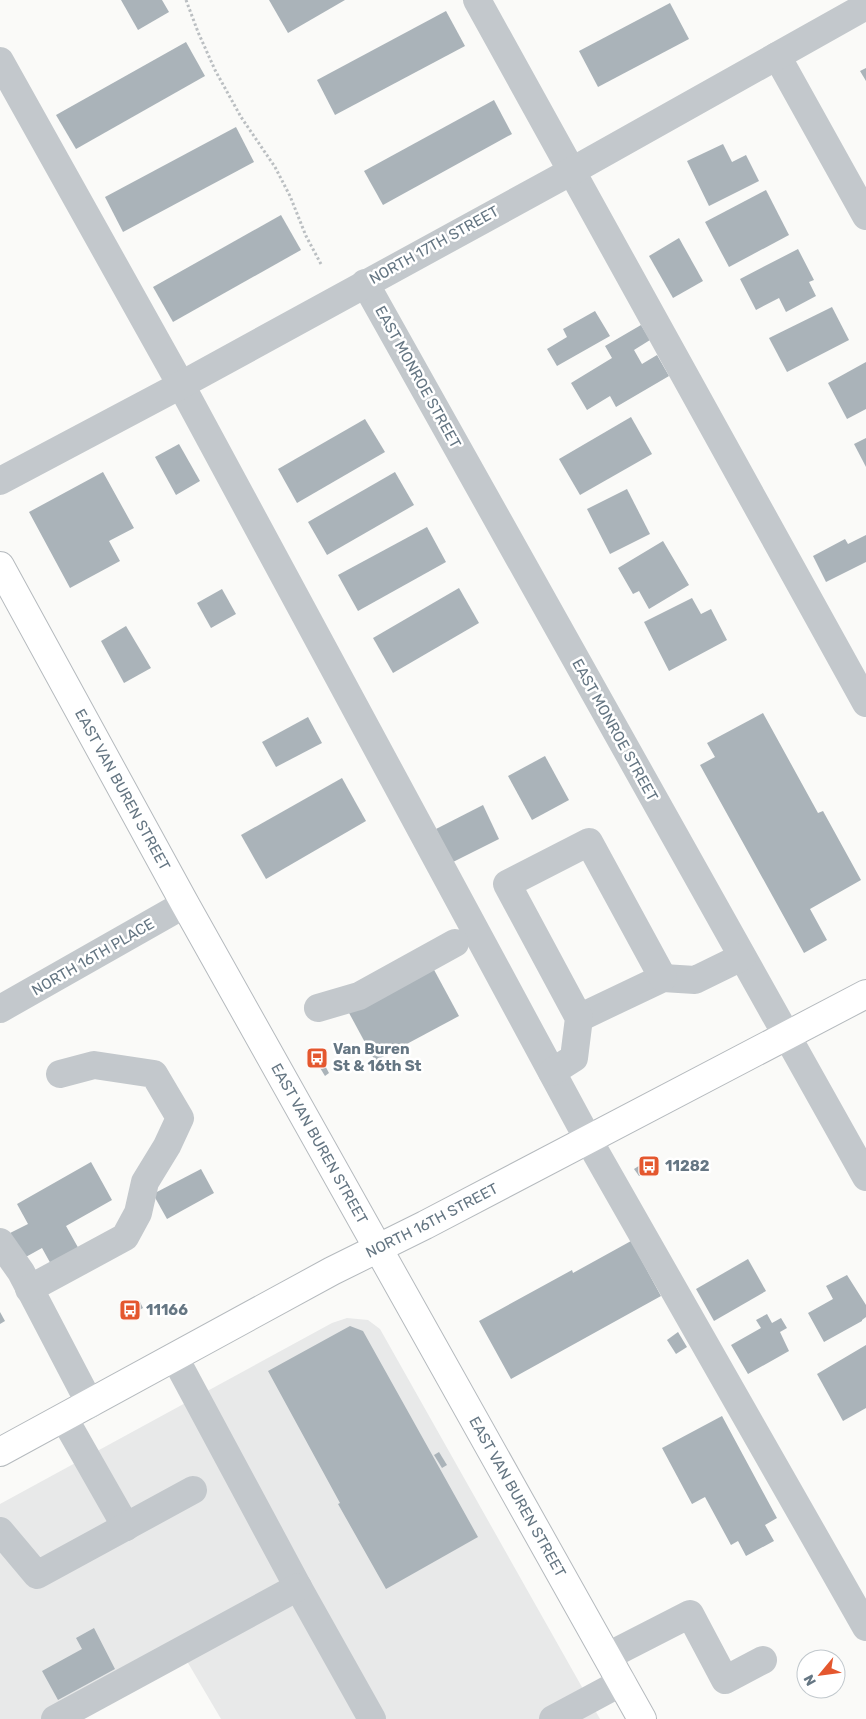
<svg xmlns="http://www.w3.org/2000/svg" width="866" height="1719" font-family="Rubik,sans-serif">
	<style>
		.built { fill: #e8e9e9 }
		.building { fill: #aab3b9 }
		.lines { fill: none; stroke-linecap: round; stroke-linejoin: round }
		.major-casing { stroke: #b5babe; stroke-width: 30 }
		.path { stroke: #bbbfc2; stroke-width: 3; stroke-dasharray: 2.5 2.5; stroke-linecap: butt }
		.minor { stroke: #c3c8cc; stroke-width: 28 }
		.major { stroke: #fff; stroke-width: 28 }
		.labels { text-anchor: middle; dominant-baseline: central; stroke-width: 5; stroke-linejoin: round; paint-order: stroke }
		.street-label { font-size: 15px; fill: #657683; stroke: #fff }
		.poi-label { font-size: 15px; font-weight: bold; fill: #657683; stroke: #fff; text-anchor: start }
	</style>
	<rect width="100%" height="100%" fill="#fafaf8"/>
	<polygon class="built" points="347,1318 368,1320 380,1329 600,1719 221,1719 181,1651 55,1719 0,1719 0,1504 332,1323"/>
	<g class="building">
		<polygon points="121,0 162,0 169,12 138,30"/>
		<polygon points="269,0 345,0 288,33"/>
		<polygon points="670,3 689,39 598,87 579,51"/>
		<polygon points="446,11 465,46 335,115 317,80"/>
		<polygon points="186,42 205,76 76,149 56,115"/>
		<polygon points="866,68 866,81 860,71"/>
		<polygon points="494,100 512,134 383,205 364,171"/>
		<polygon points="236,127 254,162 123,232 105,197"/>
		<polygon points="723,144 732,162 746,155 759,181 709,206 687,161"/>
		<polygon points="766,190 789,235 729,267 705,222"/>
		<polygon points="281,215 301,250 173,322 153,287"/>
		<polygon points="679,238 703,281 673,298 649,256"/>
		<polygon points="798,249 814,280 809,282 816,296 786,312 779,298 756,310 740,279"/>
		<polygon points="832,307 849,340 787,372 769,338"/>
		<polygon points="595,311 610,336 557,366 547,349 567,337 563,329"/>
		<polygon points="641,325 650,340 634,350 642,364 657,355 669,376 616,407 610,396 587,410 571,383 612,358 605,346"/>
		<polygon points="866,362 866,409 847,419 828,383"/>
		<polygon points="631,417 652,454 580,495 559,459"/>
		<polygon points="365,419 385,452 297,503 278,469"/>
		<polygon points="866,438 866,467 854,444"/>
		<polygon points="179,444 200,481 176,495 155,457"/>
		<polygon points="103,472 134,528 109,541 120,561 70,588 29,512"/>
		<polygon points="395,472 414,505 327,555 308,522"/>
		<polygon points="627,489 650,534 610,554 587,509"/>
		<polygon points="427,527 446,562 358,611 338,575"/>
		<polygon points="866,535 866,562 826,582 813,556 845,539 848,544"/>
		<polygon points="663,541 689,585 649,609 639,591 633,594 618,568"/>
		<polygon points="459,588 479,623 393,673 373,638"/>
		<polygon points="222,589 236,614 211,628 197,603"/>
		<polygon points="692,598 701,614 711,609 727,640 669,671 644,622"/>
		<polygon points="126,626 151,668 124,683 101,641"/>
		<polygon points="763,713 818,813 823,811 861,880 810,909 827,940 804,953 700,765 715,757 707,743"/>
		<polygon points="308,717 322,743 276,767 262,742"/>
		<polygon points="545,756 569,800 532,820 508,776"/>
		<polygon points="342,778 366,821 266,879 241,835"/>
		<polygon points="483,805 499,839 453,862 436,829"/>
		<polygon points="432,966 459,1016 375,1061 348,1011"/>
		<polygon points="322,1060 329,1073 325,1076 317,1063"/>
		<polygon points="648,1160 653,1168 639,1176 634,1169"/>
		<polygon points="91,1162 112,1200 66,1226 80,1251 52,1266 42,1248 24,1258 10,1233 28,1224 17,1204"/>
		<polygon points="201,1169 214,1193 167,1219 153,1194"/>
		<polygon points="631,1241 661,1296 511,1379 479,1321 572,1270 573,1273"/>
		<polygon points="748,1259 766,1291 714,1321 696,1289"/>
		<polygon points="847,1275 866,1305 866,1317 862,1320 862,1321 824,1342 808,1313 833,1299 826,1286"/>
		<polygon points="140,1302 143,1308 129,1316 126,1310"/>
		<polygon points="0,1312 5,1321 0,1324"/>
		<polygon points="767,1314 772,1323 781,1318 787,1328 780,1332 789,1351 748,1374 731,1345 761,1328 756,1320"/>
		<polygon points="350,1326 363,1331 478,1537 386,1589 338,1504 340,1503 268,1371"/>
		<polygon points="678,1332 687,1347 676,1354 667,1340"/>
		<polygon points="866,1345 866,1408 843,1421 817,1374"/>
		<polygon points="722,1416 777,1518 765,1525 774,1541 746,1556 738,1541 731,1545 705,1497 692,1504 662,1448"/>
		<polygon points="439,1452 447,1465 442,1468 434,1455"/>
		<polygon points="94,1628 115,1669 58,1700 42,1671 82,1649 76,1638"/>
	</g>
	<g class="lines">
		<g class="major-casing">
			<g id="major">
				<path id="s1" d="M0 566 185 904 642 1719"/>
				<path id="s2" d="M0 1452 332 1271 425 1225 866 994"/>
			</g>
		</g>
		<polyline class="path" points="186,0 198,32 215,70 241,117 275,167 290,196 306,236 322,266"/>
		<g class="minor">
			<polyline points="477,0 866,703"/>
			<polyline points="777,56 866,216"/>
			<polyline points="0,61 181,385 588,1139 866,1627"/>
			<polyline points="365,283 866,1177"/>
			<polyline points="0,481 181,385 572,171 866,6"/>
			<polyline points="318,1008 359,996 455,943"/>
			<polyline points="0,1009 185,904"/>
			<polyline points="579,1018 663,978 695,980 742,957"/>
			<polyline points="552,1072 574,1058 579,1018 507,884 589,842 663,978"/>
			<polyline points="0,1242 21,1272 90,1404"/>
			<polyline points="29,1289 125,1237 138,1213 145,1182 167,1146 180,1118 154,1074 94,1065 60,1074"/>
			<polyline points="175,1358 298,1587 372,1719"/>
			<polyline points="64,1418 126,1527"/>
			<polyline points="0,1531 37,1575 193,1490"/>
			<polyline points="608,1656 690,1614 725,1680 763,1660"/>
			<polyline points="55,1719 298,1587"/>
			<polyline points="553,1719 622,1682"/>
		</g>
		<use href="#major" class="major"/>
	</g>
	<defs>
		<g id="bus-square" transform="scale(1.125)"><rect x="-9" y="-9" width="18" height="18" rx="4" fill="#e4572e" stroke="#fff"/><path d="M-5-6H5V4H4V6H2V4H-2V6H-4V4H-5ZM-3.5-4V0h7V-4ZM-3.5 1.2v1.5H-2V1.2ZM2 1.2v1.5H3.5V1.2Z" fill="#fff"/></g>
	</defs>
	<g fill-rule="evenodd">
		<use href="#bus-square" x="317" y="1058"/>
		<use href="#bus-square" x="649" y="1166"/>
		<use href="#bus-square" x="130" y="1310"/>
	</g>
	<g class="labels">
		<g class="street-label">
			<text transform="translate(434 245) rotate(-29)">NORTH 17TH STREET</text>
			<text transform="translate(418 377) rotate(61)">EAST MONROE STREET</text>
			<text transform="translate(615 730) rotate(61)">EAST MONROE STREET</text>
			<text stroke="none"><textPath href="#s1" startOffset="255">EAST VAN BUREN STREET</textPath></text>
			<text transform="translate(93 957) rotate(-30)">NORTH 16TH PLACE</text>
			<text stroke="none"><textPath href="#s1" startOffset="660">EAST VAN BUREN STREET</textPath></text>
			<text stroke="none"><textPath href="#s2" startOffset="490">NORTH 16TH STREET</textPath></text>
			<text stroke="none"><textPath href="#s1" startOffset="1065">EAST VAN BUREN STREET</textPath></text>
		</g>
		<g class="poi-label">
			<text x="333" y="1049">Van Buren<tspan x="333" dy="17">St &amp; 16th St</tspan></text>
			<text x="665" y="1166">11282</text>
			<text x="146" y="1310">11166</text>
		</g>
	</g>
	<g transform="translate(821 1674) rotate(241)"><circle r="24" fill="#ffffff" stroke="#c1c8cd"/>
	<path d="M0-4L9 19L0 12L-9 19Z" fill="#e4572e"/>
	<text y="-8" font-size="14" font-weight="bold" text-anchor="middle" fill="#657683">N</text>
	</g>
</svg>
